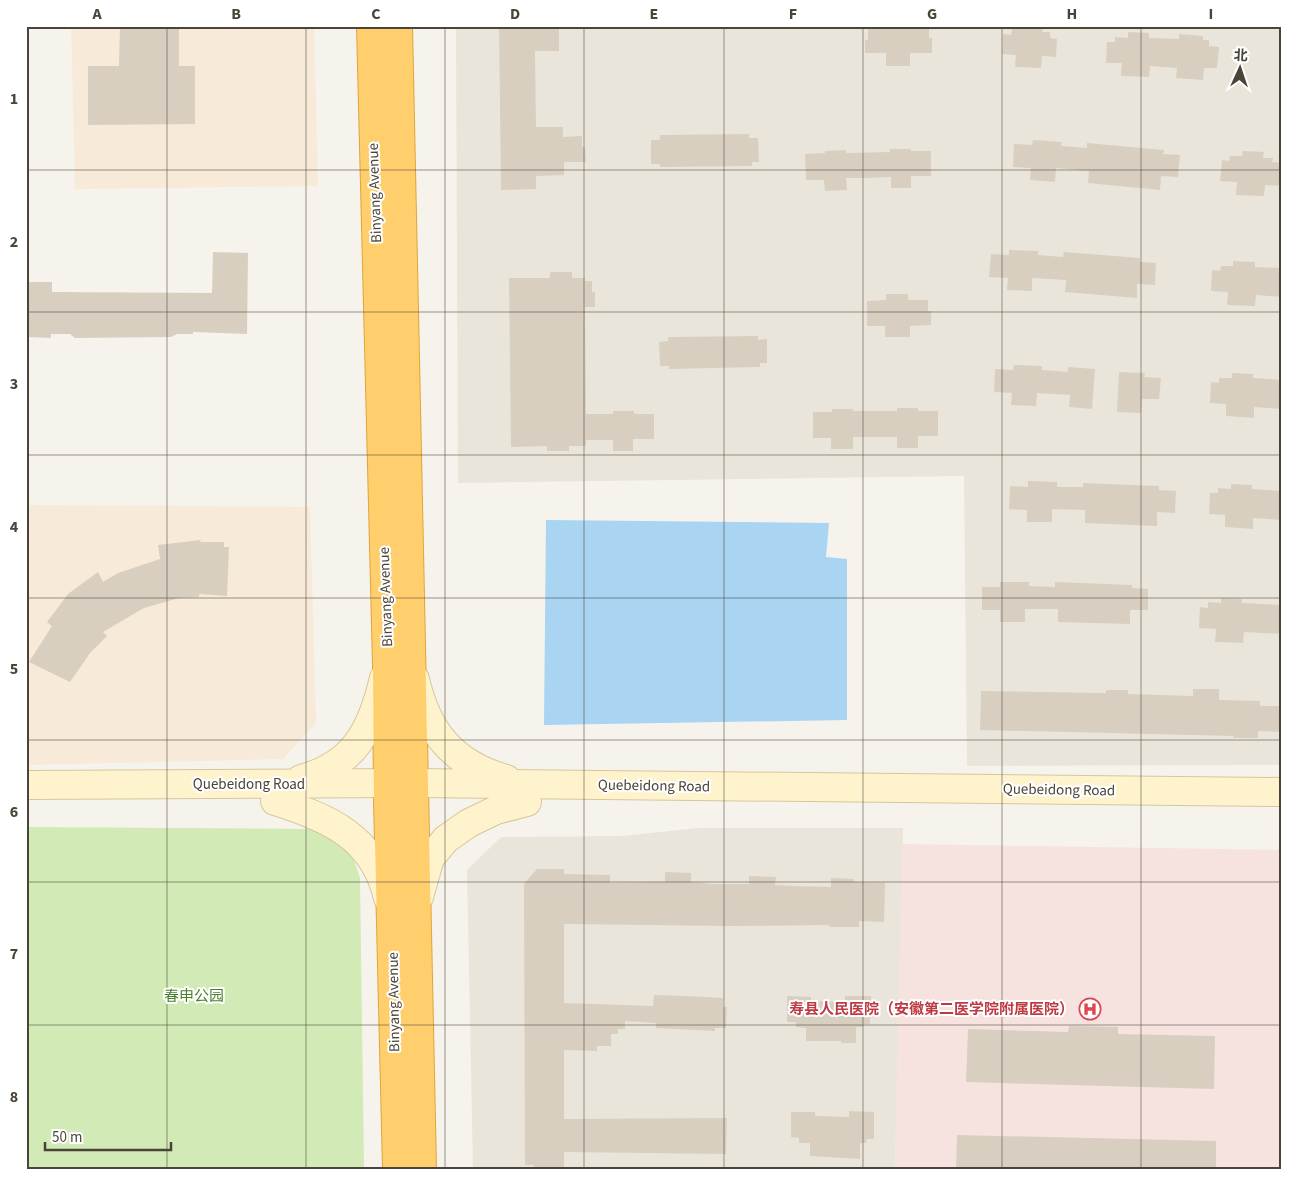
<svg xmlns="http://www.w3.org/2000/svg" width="1308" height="1195" font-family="'Source Sans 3','Noto Sans SC',sans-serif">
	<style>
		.residential { fill: #eae5da }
		.commercial { fill: #f7ead8 }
		.medical { fill: #f6e3e0 }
		.green { fill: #d2eab5 }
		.water { fill: #a9d4f2 }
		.building { fill: #d8cfc1 }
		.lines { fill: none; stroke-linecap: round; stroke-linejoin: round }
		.secondary-casing { stroke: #d6c79b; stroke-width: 30 }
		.highway-casing { stroke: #e0a43c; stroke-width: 30 }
		.secondary { stroke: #fff3cd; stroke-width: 28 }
		.highway { stroke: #ffcf6e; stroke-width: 28 }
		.grid { fill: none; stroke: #4b4439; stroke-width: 1; stroke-opacity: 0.55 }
		.labels { text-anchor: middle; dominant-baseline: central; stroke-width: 4; stroke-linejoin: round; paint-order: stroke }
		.street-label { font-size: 15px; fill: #4b4439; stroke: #fff }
		.park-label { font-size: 15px; fill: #4a7f2a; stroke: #fff }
		.health-label { font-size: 15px; font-weight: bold; fill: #be3a42; stroke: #fff; text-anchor: end }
		.neatline { fill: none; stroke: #4b4439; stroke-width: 2 }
		.grid-label { font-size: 16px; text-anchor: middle; font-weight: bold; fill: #4b4439 }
	</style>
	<rect width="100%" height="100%" fill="#f6f3ec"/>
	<g class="residential">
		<polygon points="456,26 1282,26 1282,765 967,766 964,476 458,483"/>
		<polygon points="699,828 903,828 895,1169 473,1169 467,870 501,837 622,836"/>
	</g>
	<g class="commercial">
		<polygon points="71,26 314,26 318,186 75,189"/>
		<polygon points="26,505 310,507 316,723 283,759 26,765"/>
	</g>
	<polygon class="medical" points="902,844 1282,850 1282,1169 895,1169"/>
	<polygon class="green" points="26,827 310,829 334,834 353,857 360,878 364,1169 26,1169"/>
	<polygon class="water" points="546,520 829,523 826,557 847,559 847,720 544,725"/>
	<g class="building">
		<polygon points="120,26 179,26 179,66 195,66 195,124 88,125 88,66 119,66"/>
		<polygon points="499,26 559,26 559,51 535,51 536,127 563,127 563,137 582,136 582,147 585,147 586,162 564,162 564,175 536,176 536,189 501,190"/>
		<polygon points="909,26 929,27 929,38 932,38 932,53 910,53 910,66 886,66 886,53 865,53 865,40 868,40 868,27"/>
		<polygon points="1020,26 1043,28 1042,32 1050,32 1050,38 1057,39 1056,57 1042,56 1041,68 1015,67 1016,55 1002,54 1003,34 1011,35 1012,29 1020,29"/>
		<polygon points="1128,32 1149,33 1149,38 1179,39 1179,34 1203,36 1203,40 1209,40 1209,46 1219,47 1217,68 1204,68 1203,80 1176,78 1177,68 1150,66 1149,77 1121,76 1122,63 1106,63 1107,42 1115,42 1115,37 1128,38"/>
		<polygon points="749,134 749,138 758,138 759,162 752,162 752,166 660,167 660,164 651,164 651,140 660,140 660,135"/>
		<polygon points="1033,140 1062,142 1061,146 1087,148 1087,143 1164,150 1163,154 1180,155 1178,177 1161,176 1160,190 1088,183 1089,171 1056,168 1055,182 1030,180 1031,168 1013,167 1014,144 1032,145"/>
		<polygon points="890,149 911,149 911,151 931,151 931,176 911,176 911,188 891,188 891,177 868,178 846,178 847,190 825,191 824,180 806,180 805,154 825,153 825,151 846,150 846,153 890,152"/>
		<polygon points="1243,151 1264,152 1263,158 1273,158 1272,162 1282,163 1282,186 1265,185 1264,196 1236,195 1237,182 1220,181 1222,160 1229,161 1230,156 1242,156"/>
		<polygon points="1009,250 1038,251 1038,255 1063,257 1064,252 1140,258 1140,262 1156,263 1155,285 1137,284 1137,298 1065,292 1066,280 1032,278 1032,291 1007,290 1008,278 989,277 991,254 1009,255"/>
		<polygon points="213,252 248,253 247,334 193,332 193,334 177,334 171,337 75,338 70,334 51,334 51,338 26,337 26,282 52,282 52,292 212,293"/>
		<polygon points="1233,261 1255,262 1255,267 1282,268 1282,297 1256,295 1255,306 1227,305 1228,292 1211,291 1212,270 1220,271 1221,266 1233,266"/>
		<polygon points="550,272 572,272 572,278 585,278 585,281 592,281 592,292 595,292 595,307 585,307 586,414 613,414 613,411 634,411 634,414 654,414 654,439 633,439 633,451 613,451 613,440 586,440 586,446 569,446 569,451 547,451 547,446 511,447 509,278 550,278"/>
		<polygon points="886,294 908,294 908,300 928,300 928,311 931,311 931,325 910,326 910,337 885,337 885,326 867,326 867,301 886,300"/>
		<polygon points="758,336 758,340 767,339 767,363 760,363 760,367 669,369 669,366 660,366 659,342 668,341 668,337"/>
		<polygon points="1014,365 1042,366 1042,370 1068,372 1068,367 1095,369 1092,409 1069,407 1070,395 1037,393 1036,406 1011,405 1012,393 994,392 995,369 1013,370"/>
		<polygon points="1119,372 1145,373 1144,377 1161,378 1159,399 1142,399 1141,413 1117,412"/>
		<polygon points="1232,373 1253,374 1253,378 1282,380 1282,409 1254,407 1254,418 1226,416 1226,404 1210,403 1211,382 1219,383 1219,378 1232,378"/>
		<polygon points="897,408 918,408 918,411 938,411 938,436 918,436 918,448 897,448 897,437 853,437 853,449 831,449 831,438 813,438 813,412 832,412 832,409 853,409 853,411 897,411"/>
		<polygon points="1028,481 1057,482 1057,487 1083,487 1083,483 1159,486 1159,490 1176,491 1175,513 1157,512 1157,526 1085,523 1085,510 1052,509 1052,522 1027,522 1027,510 1009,509 1010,486 1028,487"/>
		<polygon points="1231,484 1252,485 1252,489 1282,491 1282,520 1253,518 1253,529 1225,527 1225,515 1209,514 1210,493 1218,493 1218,488 1231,489"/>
		<polygon points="201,540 200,542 224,542 224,547 229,547 227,596 199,594 199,597 179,598 144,608 103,632 107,636 90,653 70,682 29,662 52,626 47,622 68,594 98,572 103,582 118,573 160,559 158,545"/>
		<polygon points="1000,582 1029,582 1029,586 1055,587 1055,582 1132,585 1132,588 1148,589 1148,610 1130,610 1130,624 1058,622 1058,609 1025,609 1025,622 1000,622 1000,610 982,610 982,587 1000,587"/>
		<polygon points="1221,598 1242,599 1242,603 1282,605 1282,634 1244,632 1243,643 1215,642 1216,629 1199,628 1200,607 1208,608 1208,602 1221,603"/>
		<polygon points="1193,689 1219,689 1219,700 1260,701 1260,706 1282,706 1282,732 1258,731 1258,738 1233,738 1234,736 980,730 981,691 1102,693 1106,693 1106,690 1128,690 1128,694 1193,696"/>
		<polygon points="537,869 564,869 564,874 610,875 610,883 665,882 665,872 691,873 691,882 713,884 749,884 749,876 776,877 775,885 792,886 831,887 831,878 854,879 854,882 885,883 884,922 859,921 859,927 829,927 829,925 730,926 564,924 564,1003 653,1006 654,995 686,996 723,998 723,1007 727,1007 726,1028 715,1028 715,1031 656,1028 656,1023 625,1021 625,1029 618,1029 618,1034 611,1034 611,1046 597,1046 597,1051 564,1050 564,1119 727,1118 726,1154 564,1152 564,1169 534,1169 534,1165 525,1165 524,884"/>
		<polygon points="787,996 811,997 811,1001 845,1002 845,996 871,996 870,1024 863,1024 863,1027 856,1027 856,1043 841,1043 841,1041 806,1041 806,1028 796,1027 796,1022 787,1022"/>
		<polygon points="1069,1026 1118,1027 1118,1034 1215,1036 1214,1089 966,1082 968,1029 1068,1032"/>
		<polygon points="849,1111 874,1112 874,1139 867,1139 866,1143 860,1143 860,1159 810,1156 810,1143 799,1143 799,1138 791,1137 791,1112 815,1112 815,1116 849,1117"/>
		<polygon points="957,1135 1216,1141 1216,1169 956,1169"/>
	</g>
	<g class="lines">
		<g class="secondary-casing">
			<g id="secondary">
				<path d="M415 679C427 732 453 764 506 779"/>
				<path d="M301 779C355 765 372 729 384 678"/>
				<polyline points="26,785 414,783 1282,792"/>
				<path d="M275 801C329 818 374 837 388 898"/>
				<polyline points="419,897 430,858 446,839 469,823 496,810 527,802"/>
			</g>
		</g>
		<g class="highway-casing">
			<g id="highway">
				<polyline points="371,26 387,665 388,801 397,1169"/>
				<polyline points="398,26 422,1169"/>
			</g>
		</g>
		<use href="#secondary" class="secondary"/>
		<use href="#highway" class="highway"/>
	</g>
	<path class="grid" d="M167 26V1169M306 26V1169M445 26V1169M584 26V1169M724 26V1169M863 26V1169M1002 26V1169M1141 26V1169M26 170H1282M26 312H1282M26 455H1282M26 598H1282M26 740H1282M26 882H1282M26 1025H1282"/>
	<defs>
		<g id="hospital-ring" transform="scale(1.125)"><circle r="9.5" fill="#fff" stroke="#e0444e" stroke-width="1.5"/><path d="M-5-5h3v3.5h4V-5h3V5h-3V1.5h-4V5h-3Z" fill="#e0444e"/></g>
	</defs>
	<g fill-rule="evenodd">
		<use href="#hospital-ring" x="1090" y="1009"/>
	</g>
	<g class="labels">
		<g class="street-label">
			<text transform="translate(375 193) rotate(-92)">Binyang Avenue</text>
			<text transform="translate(386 597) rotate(-92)">Binyang Avenue</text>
			<text x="249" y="784">Quebeidong Road</text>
			<text transform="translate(654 786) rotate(1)">Quebeidong Road</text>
			<text transform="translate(1059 790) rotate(1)">Quebeidong Road</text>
			<text transform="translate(394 1002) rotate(-91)">Binyang Avenue</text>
		</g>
		<g class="park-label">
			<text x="194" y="996">春申公园</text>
		</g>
		<g class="health-label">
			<text x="1074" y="1009">寿县人民医院（安徽第二医学院附属医院）</text>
		</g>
	</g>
	<rect width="1308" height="1195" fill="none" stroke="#ffffff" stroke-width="55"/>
	<g transform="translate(1240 68) rotate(3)" stroke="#ffffff" stroke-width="4" paint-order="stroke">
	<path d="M0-4L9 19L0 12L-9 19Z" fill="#4b4439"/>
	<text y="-8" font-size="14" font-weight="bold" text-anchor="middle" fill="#4b4439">北</text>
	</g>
	<path d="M45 1142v8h126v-8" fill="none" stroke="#4b4439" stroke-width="2.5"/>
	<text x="52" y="1142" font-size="15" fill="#4b4439" stroke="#ffffff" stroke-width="4" paint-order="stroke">50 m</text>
	<rect x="28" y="28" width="1252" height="1140" class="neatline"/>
	<g class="grid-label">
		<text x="97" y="19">A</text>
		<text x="236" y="19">B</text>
		<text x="376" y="19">C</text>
		<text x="515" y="19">D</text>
		<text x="654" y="19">E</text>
		<text x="793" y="19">F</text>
		<text x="932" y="19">G</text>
		<text x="1072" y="19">H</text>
		<text x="1211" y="19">I</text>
		<text x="14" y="104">1</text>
		<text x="14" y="247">2</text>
		<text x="14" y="389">3</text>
		<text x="14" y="532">4</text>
		<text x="14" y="674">5</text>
		<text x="14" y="817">6</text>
		<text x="14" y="959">7</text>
		<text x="14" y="1102">8</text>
	</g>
</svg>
